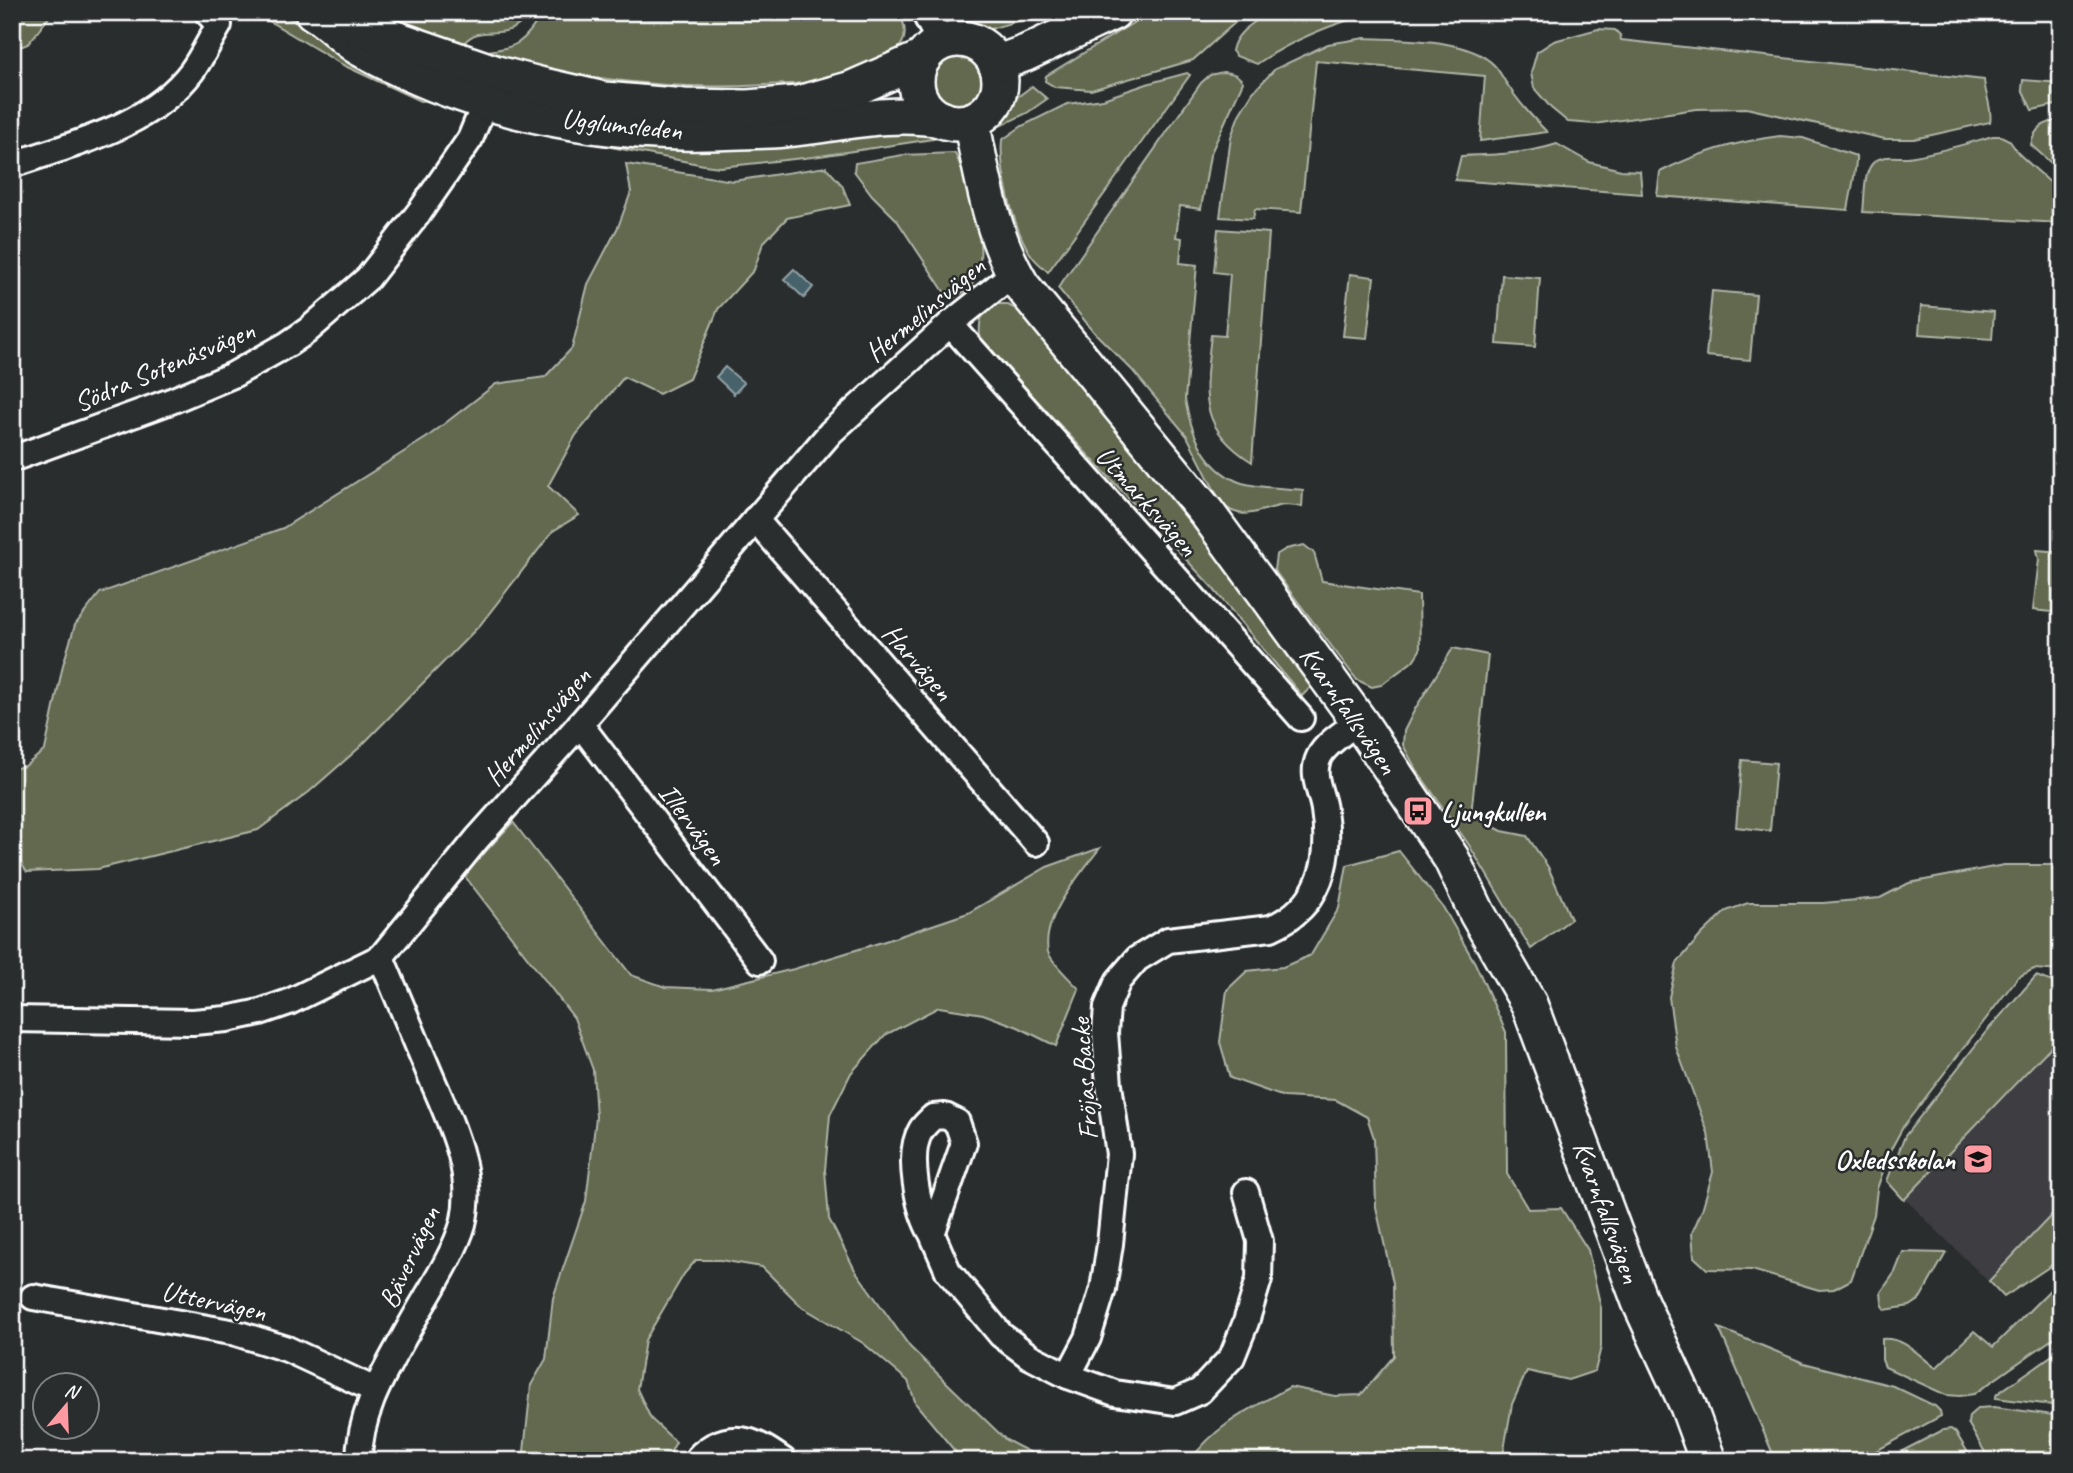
<svg xmlns="http://www.w3.org/2000/svg" width="2073" height="1473" font-family="Caveat,sans-serif">
	<style>
		.built { fill: #3e3e43 }
		.green { fill: #62694f; stroke: #b0b4a7; stroke-width: 2 }
		.water { fill: #47626b; stroke: #91a1a6; stroke-width: 2 }
		.lines { fill: none; stroke-linecap: round; stroke-linejoin: round }
		.street-casing { stroke: #fff; stroke-width: 30 }
		.secondary-casing { stroke: #fff; stroke-width: 40 }
		.street { stroke: #2a2d2e; stroke-width: 24 }
		.secondary { stroke: #2a2d2e; stroke-width: 35 }
		.labels { text-anchor: middle; dominant-baseline: central; stroke-width: 5; stroke-linejoin: round; paint-order: stroke }
		.street-label { font-size: 28px; fill: #fff; stroke: #2a2d2e }
		.poi-label { font-size: 28px; font-weight: bold; fill: #fff; stroke: #2a2d2e; text-anchor: start }
	</style>
	<rect width="100%" height="100%" fill="#2a2d2e"/>
	<filter id="ink" filterUnits="userSpaceOnUse"><feTurbulence type="fractalNoise" baseFrequency=".0143" numOctaves="2"/><feDisplacementMap in="SourceGraphic" scale="14" xChannelSelector="R" yChannelSelector="G"/><feConvolveMatrix kernelMatrix="1 2 1 2 8 2 1 2 1" color-interpolation-filters="sRGB"/></filter>
	<g filter="url(#ink)">
		<polygon class="built" points="2036,976 2061,985 2061,1259 2004,1297 1887,1181 1905,1136 1986,1032"/>
		<g class="green">
			<polygon points="12,12 53,12 28,44 12,50"/>
			<polygon points="254,12 279,12 432,100 420,101 343,65"/>
			<path d="M380 12H530C508 47 482 21 464 43L425 31Z"/>
			<path d="M543 12H899C914 42 898 53 873 63 862 67 850 73 839 77 816 84 788 84 765 85 668 91 573 79 481 52 519 47 522 45 543 12Z"/>
			<polygon points="957,12 1048,12 987,30 973,25"/>
			<polygon points="1151,12 1247,12 1193,60 1091,90 1055,87 1045,81 1046,76"/>
			<path d="M1269 12H1377C1333 23 1295 38 1257 64L1236 56 1232 51C1235 32 1255 22 1269 12Z"/>
			<path d="M1598 29 1615 30 1620 35 1621 40 1984 80C1985 94 1993 110 1990 122L1914 139H1885L1746 108 1696 109 1594 124 1568 122 1551 108 1534 88 1531 73 1537 52 1554 41Z"/>
			<path d="M1365 38C1401 40 1467 37 1494 65 1500 71 1504 81 1509 87 1520 104 1533 118 1547 132L1480 141 1485 76 1316 61 1301 212 1255 209 1253 219 1220 217 1231 137 1239 115 1253 92 1275 69 1328 44Z"/>
			<circle cx="959" cy="80" r="25"/>
			<path d="M1223 72C1232 73 1238 74 1243 82L1210 155 1201 209 1180 206 1176 237 1182 238 1180 263 1197 265 1185 399C1191 433 1206 471 1242 483 1260 488 1283 488 1303 490L1302 507C1296 506 1290 505 1285 505 1261 508 1242 524 1221 503L1187 436 1133 371 1094 332 1058 288 1201 83 1210 75Z"/>
			<path d="M1187 73 1190 75 1048 272C1043 267 1036 262 1032 256 1014 231 999 170 1002 140L1022 126 1067 104 1103 99 1150 83Z"/>
			<polygon points="2023,80 2061,83 2061,104 2032,110 2022,89"/>
			<polygon points="1032,86 1047,99 1027,113 1000,126 1015,99"/>
			<path d="M2061 120V172L2031 145C2034 128 2044 122 2061 120Z"/>
			<polygon points="908,123 940,131 946,137 813,157 720,167 704,165 523,130 517,126"/>
			<path d="M1780 136 1803 138 1856 156C1857 167 1850 197 1848 210L1657 196 1660 172C1697 153 1740 141 1780 136Z"/>
			<path d="M1993 136H2001L2009 140 2019 154 2054 186 2061 203V223L1863 212C1865 198 1863 175 1872 164 1882 153 1896 158 1908 157 1937 153 1965 144 1993 136Z"/>
			<path d="M1557 144 1589 162 1621 170 1640 171 1642 194 1455 180 1461 156C1493 155 1526 154 1557 144Z"/>
			<path d="M955 153C969 184 1006 285 952 297L945 293 896 219 872 195 854 171 855 163 903 155Z"/>
			<polygon points="626,164 733,181 826,167 842,185 850,205 787,218 763,243 754,270 718,309 689,379 659,394 624,377 576,435 548,486 579,515 553,531 480,625 359,748 309,792 258,830 98,869 27,872 12,851 12,769 25,766 45,750 63,665 75,625 100,593 283,528 426,438 496,384 545,377 572,348 588,284 618,227 631,192"/>
			<path d="M1218 229 1269 233 1252 462C1196 427 1205 392 1211 335L1225 336 1230 274 1214 272Z"/>
			<polygon points="1350,274 1374,277 1367,338 1343,336"/>
			<polygon points="1502,275 1540,278 1535,347 1497,344"/>
			<polygon points="1712,291 1756,295 1750,360 1706,356"/>
			<path d="M993 304H1006L1020 311 1190 511 1313 685 1302 696 1211 586 980 340C979 324 979 314 993 304Z"/>
			<polygon points="1921,306 1994,312 1992,339 1919,334"/>
			<polygon points="1304,545 1314,553 1322,581 1419,595 1420,650 1413,661 1381,685 1372,687 1357,680 1274,570 1276,555 1286,549"/>
			<polygon points="2037,550 2061,552 2061,613 2033,610 2039,559"/>
			<polygon points="1453,648 1488,655 1471,815 1502,831 1527,836 1548,867 1571,919 1531,949 1469,845 1416,769 1403,745 1404,731 1415,709"/>
			<polygon points="1742,760 1776,763 1770,831 1736,827"/>
			<path d="M513 822 631 975 665 987 712 989 794 969 882 942 968 913 1047 867 1100 848C1080 874 1041 918 1048 952 1051 962 1072 981 1079 989L1056 1046 1018 1027 983 1014 939 1007 885 1035 851 1073 830 1115 825 1170 829 1219 855 1270 910 1347 1006 1440 1047 1461H963L916 1404 908 1381 863 1343 802 1307 762 1267 720 1260H696L684 1274 645 1340 637 1389 651 1419 676 1442 666 1461H523L531 1385 546 1359 553 1298 586 1201 596 1117 593 1070 574 1018 464 875Z"/>
			<path d="M1399 851 1443 907 1475 963 1506 1032 1507 1174 1528 1209 1561 1208 1588 1250 1601 1308V1347L1595 1371 1568 1380 1527 1371 1512 1404 1502 1461H1190C1215 1425 1252 1408 1290 1387L1335 1396 1361 1395 1394 1356 1393 1283 1376 1207 1374 1138 1367 1117 1336 1100 1284 1097 1230 1078 1220 1042 1227 990 1247 971 1283 967 1311 955 1339 908 1347 865Z"/>
			<polygon points="2061,861 2061,971 2034,969 2018,977 1903,1127 1890,1151 1877,1189 1874,1215 1851,1280 1834,1289 1819,1290 1752,1270 1707,1269 1694,1257 1692,1233 1702,1210 1713,1172 1708,1133 1676,1047 1669,997 1677,963 1701,935 1726,911 1748,903 1823,903 1880,898 1909,883 2004,865 2052,865"/>
			<polygon points="2036,976 2061,985 2061,1036 1904,1200 1887,1181 1905,1136 1986,1032"/>
			<polygon points="2061,1205 2061,1259 2004,1297 1989,1281"/>
			<polygon points="1903,1252 1946,1253 1919,1300 1910,1306 1885,1310 1882,1303 1881,1292 1895,1272"/>
			<path d="M2061 1279V1333L1974 1394 1960 1396 1946 1395 1885 1367 1882 1360V1339C1905 1337 1919 1356 1936 1368L1974 1331 1993 1347Z"/>
			<polygon points="1719,1328 1804,1363 1893,1386 1935,1406 1940,1411 1941,1416 1872,1453 1862,1461 1776,1461"/>
			<polygon points="2061,1349 2061,1406 1995,1398 1997,1394"/>
			<polygon points="1994,1407 2061,1416 2061,1461 1990,1461 1968,1423 1969,1416 1978,1408"/>
			<polygon points="1951,1429 1956,1433 1973,1461 1883,1461 1943,1430"/>
		</g>
		<g class="water">
			<polygon points="794,269 813,287 804,298 784,279"/>
			<polygon points="725,367 744,383 734,394 716,377"/>
		</g>
		<g class="lines">
			<g class="street-casing">
				<g id="street">
					<polyline points="924,12 940,43"/>
					<path d="M12 165C75 143 150 127 192 71 202 57 210 40 219 25L207 12"/>
					<polyline points="950,324 1301,718"/>
					<polyline points="12,459 171,401 233,375 288,344 307,331 368,278 421,210 470,139 492,86"/>
					<polyline points="755,519 1036,843"/>
					<polyline points="580,724 760,961"/>
					<polyline points="12,1019 193,1022 227,1019 260,1012 289,1002 381,957 477,839 580,724 831,432 950,324 1014,273"/>
					<path d="M932 1234C918 1211 906 1154 921 1130 924 1125 929 1121 933 1117L945 1116 957 1122 964 1143 932 1234 948 1271 1001 1335 1029 1356 1068 1376 1115 1393 1175 1402 1200 1391 1232 1357 1246 1322 1259 1279 1260 1241 1246 1192"/>
					<polyline points="33,1297 236,1333 287,1349 375,1390"/>
					<path d="M1068 1376 1088 1338 1103 1289 1110 1244 1119 1154 1109 1085 1105 1033 1107 1007 1118 981 1137 959 1168 940 1271 928C1321 906 1332 861 1324 810 1322 793 1310 775 1319 757 1326 743 1346 731 1359 721"/>
					<path d="M359 1461C359 1411 386 1370 409 1328 425 1298 454 1256 463 1224 477 1169 446 1114 426 1065 411 1029 396 993 381 957"/>
					<path d="M696 1461C700 1454 706 1450 713 1446 741 1431 761 1445 784 1461"/>
				</g>
			</g>
			<g class="secondary-casing">
				<g id="secondary">
					<path d="M313 12C330 22 343 38 360 48 456 103 571 130 681 132 711 133 741 131 771 130 828 127 884 109 941 119"/>
					<polyline points="358,28 384,35 497,74 539,85 604,100 684,107 747,108 798,104 852,89 923,58"/>
					<circle cx="958" cy="81" r="42"/>
					<polyline points="996,64 1026,53 1113,12"/>
					<path d="M971 121C983 177 991 236 1022 286L1207 513 1359 721 1451 858 1477 913 1529 1004 1640 1302 1688 1406 1708 1461"/>
				</g>
			</g>
			<use href="#street" class="street"/>
			<use href="#secondary" class="secondary"/>
		</g>
	</g>
	<defs>
		<g id="bus-square" transform="scale(1.575)"><rect x="-9" y="-9" width="18" height="18" rx="4" fill="#ff9aa2" stroke="#2a2d2e"/><path d="M-5-6H5V4H4V6H2V4H-2V6H-4V4H-5ZM-3.5-4V0h7V-4ZM-3.5 1.2v1.5H-2V1.2ZM2 1.2v1.5H3.5V1.2Z" fill="#111"/></g>
		<g id="school-square" transform="scale(1.575)"><rect x="-9" y="-9" width="18" height="18" rx="4" fill="#ff9aa2" stroke="#2a2d2e"/><path d="M0-5L7-2L0 1L-7-2ZM-4 1L0 2.5L4 1V4Q0 6-4 4Z" fill="#111"/></g>
	</defs>
	<g fill-rule="evenodd">
		<use href="#bus-square" x="1418" y="811"/>
		<use href="#school-square" x="1978" y="1159"/>
	</g>
	<g class="labels">
		<g class="street-label">
			<text transform="translate(622 124) rotate(6)">Ugglumsleden</text>
			<text transform="translate(925 309) rotate(-40)">Hermelinsvägen</text>
			<text transform="translate(164 366) rotate(-23)">Södra Sotenäsvägen</text>
			<text transform="translate(1147 501) rotate(48)">Utmarksvägen</text>
			<text transform="translate(918 662) rotate(49)">Harvägen</text>
			<text transform="translate(1349 710) rotate(55)">Kvarnfallsvägen</text>
			<text transform="translate(537 726) rotate(-49)">Hermelinsvägen</text>
			<text transform="translate(693 824) rotate(53)">Illervägen</text>
			<text transform="translate(1084 1079) rotate(-94)">Fröjas Backe</text>
			<text transform="translate(1607 1212) rotate(70)">Kvarnfallsvägen</text>
			<text transform="translate(409 1257) rotate(-65)">Bävervägen</text>
			<text transform="translate(214 1301) rotate(12)">Uttervägen</text>
		</g>
		<g class="poi-label">
			<text x="1441" y="811">Ljungkullen</text>
			<text x="1955" y="1159" text-anchor="end">Oxledsskolan</text>
		</g>
	</g>
	<rect width="2073" height="1473" fill="none" stroke="#2a2d2e" stroke-width="42"/>
	<rect x="21" y="21" width="2031" height="1431" fill="none" stroke="#fff" stroke-width="2.5" filter="url(#ink)"/>
	<g transform="translate(66 1406) rotate(19)"><circle r="33" fill="#2a2d2e" stroke="#7f8182" stroke-width="2"/>
	<path d="M0-5L12 26L0 18L-12 26Z" fill="#ff9aa2"/>
	<text y="-10" font-size="19" font-weight="bold" text-anchor="middle" fill="#ffffff">N</text>
	</g>
</svg>
